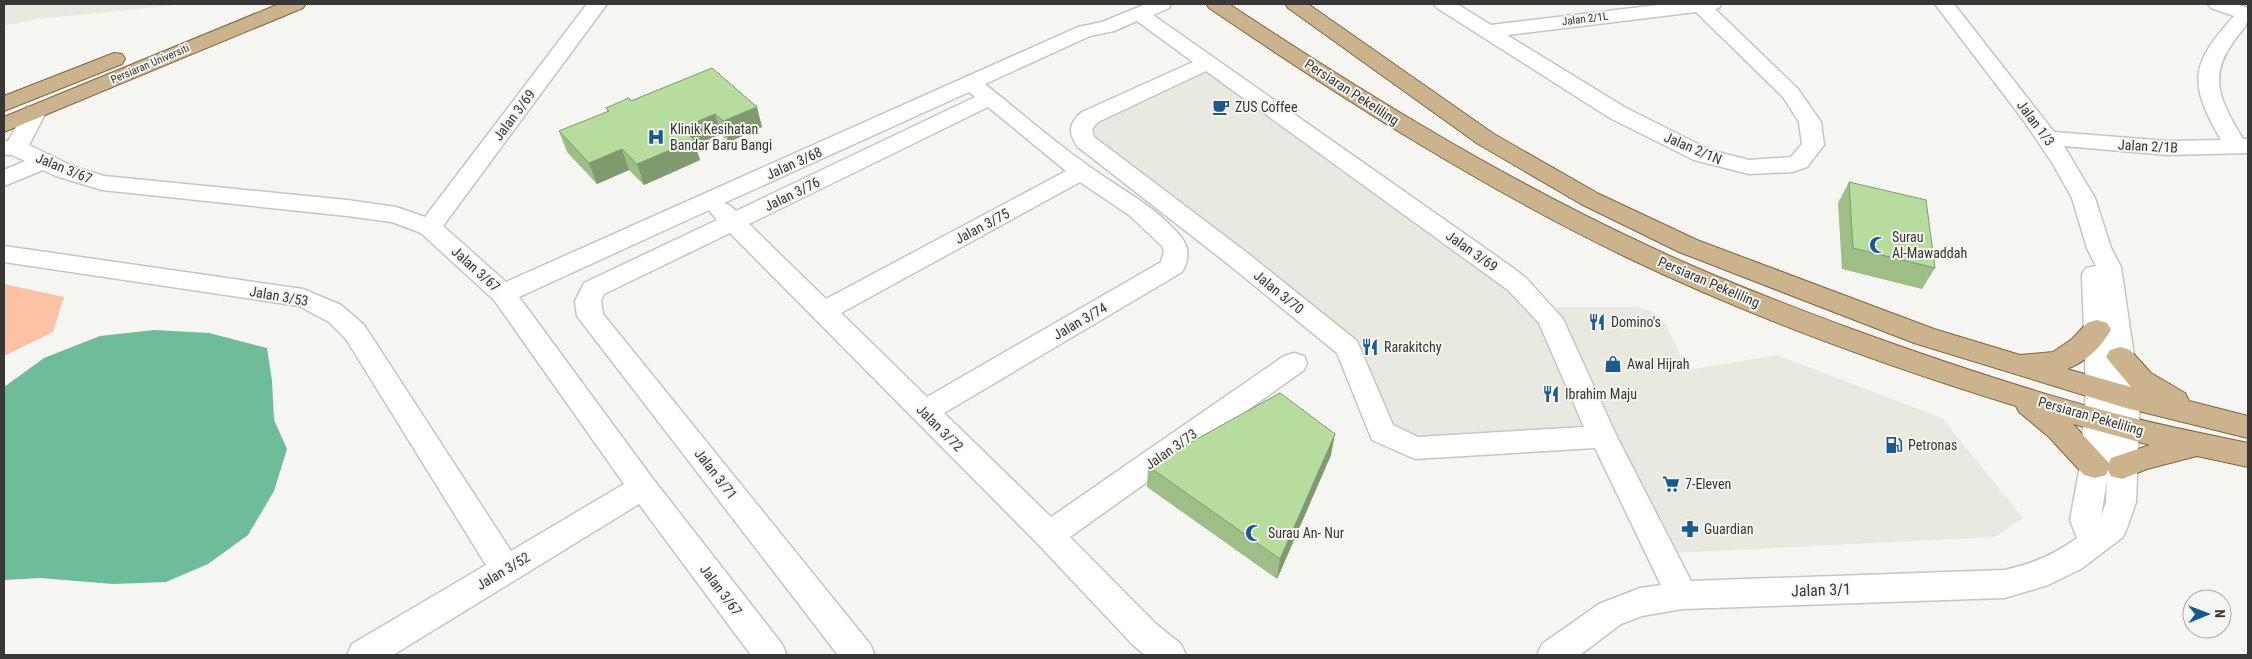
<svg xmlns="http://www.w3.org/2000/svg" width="2252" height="659" font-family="'Roboto Condensed',sans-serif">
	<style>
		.built { fill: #eae9df }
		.green { fill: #fdc2a5 }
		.water { fill: #6ebc98 }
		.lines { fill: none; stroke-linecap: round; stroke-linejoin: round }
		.minor-casing { stroke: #c5c5c2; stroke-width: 3 }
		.major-casing { stroke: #80663d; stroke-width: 2 }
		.minor { fill: #fff; fill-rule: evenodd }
		.major { fill: #cbb38d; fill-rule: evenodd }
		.wall { fill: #9dbe87 }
		.shaded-wall { fill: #7f9b6e }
		.building { fill: #b6dd9d; stroke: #7f9b6e }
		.labels { text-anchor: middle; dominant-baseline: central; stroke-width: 4; stroke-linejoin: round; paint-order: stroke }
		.far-street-label { font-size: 11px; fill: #373735; stroke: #f5f5f1 }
		.street-label { font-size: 14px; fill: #373735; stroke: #f5f5f1 }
		.poi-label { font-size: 14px; fill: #373735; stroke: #f5f5f1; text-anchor: start }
		.near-street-label { font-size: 16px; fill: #373735; stroke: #f5f5f1 }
	</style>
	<rect width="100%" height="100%" fill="#f5f5f1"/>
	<g class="built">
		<polygon points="4,4 186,4 37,19 4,26"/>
		<polygon points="1206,69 1506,284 1543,322 1591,427 1415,438 1389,427 1358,348 1095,142 1086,127"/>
		<polygon points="1556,307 1637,307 1651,311 1666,325 1688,370 1777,355 1942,418 2023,518 1995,537 1674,553"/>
	</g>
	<polygon class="green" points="4,284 64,297 53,332 4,356"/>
	<polygon class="water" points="154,330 209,333 267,348 272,381 274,420 287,449 274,491 248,535 208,564 166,582 113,584 40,578 4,580 4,387 44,358 100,336"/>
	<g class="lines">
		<g class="minor-casing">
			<g id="minor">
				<path d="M587 4H607L443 226 506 282 1078 27 1102 22 1146 4H1171L1169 8 1153 15 1509 265 1526 278 1563 319 1617 437 1691 581 2004 570C2032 564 2054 555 2077 538L2070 520 2080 466 2086 390 2082 274 2086 268 2096 266 2087 248 2072 198 2053 164 2024 121 1935 4H1954L2054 132 2168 141 2221 140C2188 82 2190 65 2234 16L2211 8 2208 4H2236L2248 8C2248 29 2245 25 2234 41 2206 78 2222 104 2243 139H2248V153L2168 155 2064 146 2095 198 2111 248 2121 267 2140 397 2136 502 2127 528 2123 537 2081 569 2048 585 2004 598 1682 609 1642 616 1621 624 1580 655H1537L1542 644 1599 604 1640 588 1661 585 1595 448 1415 459 1372 440 1337 353 1228 264 1078 147C1068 133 1068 124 1082 112L1193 62 1137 21 1114 31 1090 36 985 84C1020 112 1054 142 1090 167 1120 189 1157 207 1181 237 1190 248 1189 260 1182 272L944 413 1051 517 1284 356 1294 353 1304 356 1307 363 1304 370 1070 537 1156 624 1181 644 1186 655H1145L1132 644 1038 544 730 233 604 294 601 301 603 314 870 644 875 655H838L577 316 575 301 584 283 717 220 709 210 519 297 653 479 782 644 787 655H751L639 504 393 655H347L352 644 486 565 346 339 329 322 299 306 4 262V246L303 289 341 305 364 325 511 551 624 484 494 300 421 233 392 222 347 216 102 190 56 176 43 170 4 186V170L25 161 12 155H4V141H8L27 107 35 106 43 107 46 112 29 145 72 166 104 176 347 200 396 207 425 217ZM1206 71 1508 290 1539 323 1584 427 1418 437 1393 425 1357 341 1246 252 1094 137 1092 129 1098 122ZM969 92 975 97 736 211 729 205 724 203ZM988 107 1066 171 826 299 749 224ZM1080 182 1129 215 1162 246 1164 251 1161 262 927 397 841 313ZM2107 479 2106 502 2101 517Z"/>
				<path d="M1434 4H1457L1491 25 1666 4H1721L1719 8 1715 9 1798 89 1821 122 1824 145 1807 167 1792 172 1749 174 1694 160 1610 118 1437 8ZM1696 12 1783 97 1799 122 1802 144 1791 157 1749 160 1710 150 1626 108 1507 35Z"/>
			</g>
		</g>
		<g class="major-casing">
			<g id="major">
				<polygon points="279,4 306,4 303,8 4,132 4,117"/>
				<path d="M1206 4H1229C1362 92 1497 175 1642 243 1709 275 1779 302 1849 328 1937 360 2026 390 2117 414 2160 425 2204 434 2248 443V467L2197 456 2147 469 2122 479 2111 476 2108 470 2106 475 2095 478 2084 475 2049 437 2019 412 2016 406C1883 365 1751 317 1626 257 1479 186 1343 99 1209 8ZM2073 424 2150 445 2111 458 2109 463Z"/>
				<path d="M1285 4H1308L1494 134 1599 194 1697 240 1934 329 2020 355 2053 352 2072 339 2087 323 2097 320 2107 323 2111 330C2101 347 2086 362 2067 369L2131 387 2106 357 2110 350 2120 347 2130 350 2151 373 2185 393 2189 401 2248 416V438L2126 408 1914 343 1679 252 1581 204 1478 144 1288 8Z"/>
				<polygon points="114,53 122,54 125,59 122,64 4,111 4,96"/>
			</g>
		</g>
		<use href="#minor" class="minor"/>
		<use href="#major" class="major"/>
	</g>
	<g class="wall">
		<polygon points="712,68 762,127 729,142 721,134 695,145 700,160 644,185 629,170 597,184 567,152 559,131 608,112 606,108 631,101"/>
		<polygon points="1849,182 1935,268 1922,289 1842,269 1838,203"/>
		<polygon points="1331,455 1277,579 1147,487 1148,466"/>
	</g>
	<g class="shaded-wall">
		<polygon points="757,107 762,127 729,142 723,121"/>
		<polygon points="715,114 721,134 695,145 700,160 644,185 637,164 682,128"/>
		<polygon points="622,149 629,170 597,184 589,163"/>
		<polygon points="1335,434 1331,455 1277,579 1280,559"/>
	</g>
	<g class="building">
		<polygon points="712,68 757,107 723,121 715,114 682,128 694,140 637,164 622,149 589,163 559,131 609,111 606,108 629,98 631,101"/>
		<polygon points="1849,182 1926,200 1935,268 1853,248"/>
		<polygon points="1280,393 1335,434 1280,559 1148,466"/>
	</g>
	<defs>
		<g id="cafe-bare" transform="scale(1.35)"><path d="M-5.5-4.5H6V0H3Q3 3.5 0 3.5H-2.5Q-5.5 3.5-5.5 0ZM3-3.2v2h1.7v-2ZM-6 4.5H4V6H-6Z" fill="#1a5a8f" stroke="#f5f5f1" stroke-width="2.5" paint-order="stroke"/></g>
		<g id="hospital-bare" transform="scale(1.35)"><path d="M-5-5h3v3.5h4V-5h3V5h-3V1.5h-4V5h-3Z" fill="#1a5a8f" stroke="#f5f5f1" stroke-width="2.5" paint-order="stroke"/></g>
		<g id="mosque-bare" transform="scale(1.35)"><path d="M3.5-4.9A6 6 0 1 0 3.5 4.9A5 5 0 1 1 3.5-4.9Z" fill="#1a5a8f" stroke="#f5f5f1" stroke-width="2.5" paint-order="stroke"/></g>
		<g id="restaurant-bare" transform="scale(1.35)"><path d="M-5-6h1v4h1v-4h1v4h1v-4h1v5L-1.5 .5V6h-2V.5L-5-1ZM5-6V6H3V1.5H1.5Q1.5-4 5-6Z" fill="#1a5a8f" stroke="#f5f5f1" stroke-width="2.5" paint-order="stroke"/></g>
		<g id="shop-bare" transform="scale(1.35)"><path d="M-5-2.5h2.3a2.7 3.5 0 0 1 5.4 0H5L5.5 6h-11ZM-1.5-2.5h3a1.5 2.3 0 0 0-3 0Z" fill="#1a5a8f" stroke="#f5f5f1" stroke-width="2.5" paint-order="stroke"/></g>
		<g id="fuel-bare" transform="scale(1.35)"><path d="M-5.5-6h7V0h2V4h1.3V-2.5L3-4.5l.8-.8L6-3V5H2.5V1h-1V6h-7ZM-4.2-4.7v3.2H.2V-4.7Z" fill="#1a5a8f" stroke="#f5f5f1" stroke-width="2.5" paint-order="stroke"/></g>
		<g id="supermarket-bare" transform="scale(1.35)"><path d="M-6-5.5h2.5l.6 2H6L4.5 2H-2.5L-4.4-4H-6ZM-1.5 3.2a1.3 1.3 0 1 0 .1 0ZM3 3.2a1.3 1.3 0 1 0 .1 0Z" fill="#1a5a8f" stroke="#f5f5f1" stroke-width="2.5" paint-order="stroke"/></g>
		<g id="pharmacy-bare" transform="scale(1.35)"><path d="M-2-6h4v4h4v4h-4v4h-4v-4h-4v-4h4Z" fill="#1a5a8f" stroke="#f5f5f1" stroke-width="2.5" paint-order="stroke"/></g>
	</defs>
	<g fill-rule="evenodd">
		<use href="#cafe-bare" x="1221" y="107"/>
		<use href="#hospital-bare" x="656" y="137"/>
		<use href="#mosque-bare" x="1878" y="245"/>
		<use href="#restaurant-bare" x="1597" y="322"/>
		<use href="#restaurant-bare" x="1370" y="347"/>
		<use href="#shop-bare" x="1613" y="364"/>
		<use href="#restaurant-bare" x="1551" y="394"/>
		<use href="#fuel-bare" x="1894" y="445"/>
		<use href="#supermarket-bare" x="1671" y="484"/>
		<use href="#pharmacy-bare" x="1690" y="529"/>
		<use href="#mosque-bare" x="1254" y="533"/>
	</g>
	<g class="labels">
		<g class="far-street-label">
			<text transform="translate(1585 19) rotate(-7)">Jalan 2/1L</text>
			<text transform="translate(150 64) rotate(-23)">Persiaran Universiti</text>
		</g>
		<g class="street-label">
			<text transform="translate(1352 92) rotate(33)">Persiaran Pekeliling</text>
			<text transform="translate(514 115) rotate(-53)">Jalan 3/69</text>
			<text transform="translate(2036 123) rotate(53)">Jalan 1/3</text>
			<text transform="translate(2148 146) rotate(3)">Jalan 2/1B</text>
			<text transform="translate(1693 148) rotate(23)">Jalan 2/1N</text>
			<text transform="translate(794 163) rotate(-24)">Jalan 3/68</text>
			<text transform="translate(64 168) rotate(22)">Jalan 3/67</text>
			<text transform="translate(792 194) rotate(-26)">Jalan 3/76</text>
			<text transform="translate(982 226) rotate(-28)">Jalan 3/75</text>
			<text transform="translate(1472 251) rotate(35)">Jalan 3/69</text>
			<text transform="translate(476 269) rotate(42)">Jalan 3/67</text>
			<text transform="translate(1709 282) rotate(23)">Persiaran Pekeliling</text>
			<text transform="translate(1279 292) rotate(39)">Jalan 3/70</text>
			<text transform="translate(279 296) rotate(10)">Jalan 3/53</text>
			<text transform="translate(1080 321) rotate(-30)">Jalan 3/74</text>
			<text transform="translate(2091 416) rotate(16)">Persiaran Pekeliling</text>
			<text transform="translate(940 428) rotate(45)">Jalan 3/72</text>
			<text transform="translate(1171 449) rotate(-35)">Jalan 3/73</text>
			<text transform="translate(716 474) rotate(52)">Jalan 3/71</text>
			<text transform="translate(503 571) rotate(-31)">Jalan 3/52</text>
			<text transform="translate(721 590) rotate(53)">Jalan 3/67</text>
		</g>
		<g class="poi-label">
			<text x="1235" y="107">ZUS Coffee</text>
			<text x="670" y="129">Klinik Kesihatan<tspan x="670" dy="16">Bandar Baru Bangi</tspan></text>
			<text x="1892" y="237">Surau<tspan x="1892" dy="16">Al-Mawaddah</tspan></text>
			<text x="1611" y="322">Domino's</text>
			<text x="1384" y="347">Rarakitchy</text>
			<text x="1627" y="364">Awal Hijrah</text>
			<text x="1565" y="394">Ibrahim Maju</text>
			<text x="1908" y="445">Petronas</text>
			<text x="1685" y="484">7-Eleven</text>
			<text x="1704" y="529">Guardian</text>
			<text x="1268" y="533">Surau An- Nur</text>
		</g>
		<g class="near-street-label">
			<text transform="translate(1821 590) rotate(-2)">Jalan 3/1</text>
		</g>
	</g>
	<rect width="2252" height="659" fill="none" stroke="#373735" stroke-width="10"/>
	<g transform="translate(2207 614) rotate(89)"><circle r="24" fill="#f5f5f1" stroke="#a9a9a6"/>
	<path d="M0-4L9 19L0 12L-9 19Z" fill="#1a5a8f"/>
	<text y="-8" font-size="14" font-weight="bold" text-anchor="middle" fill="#373735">N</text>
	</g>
</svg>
